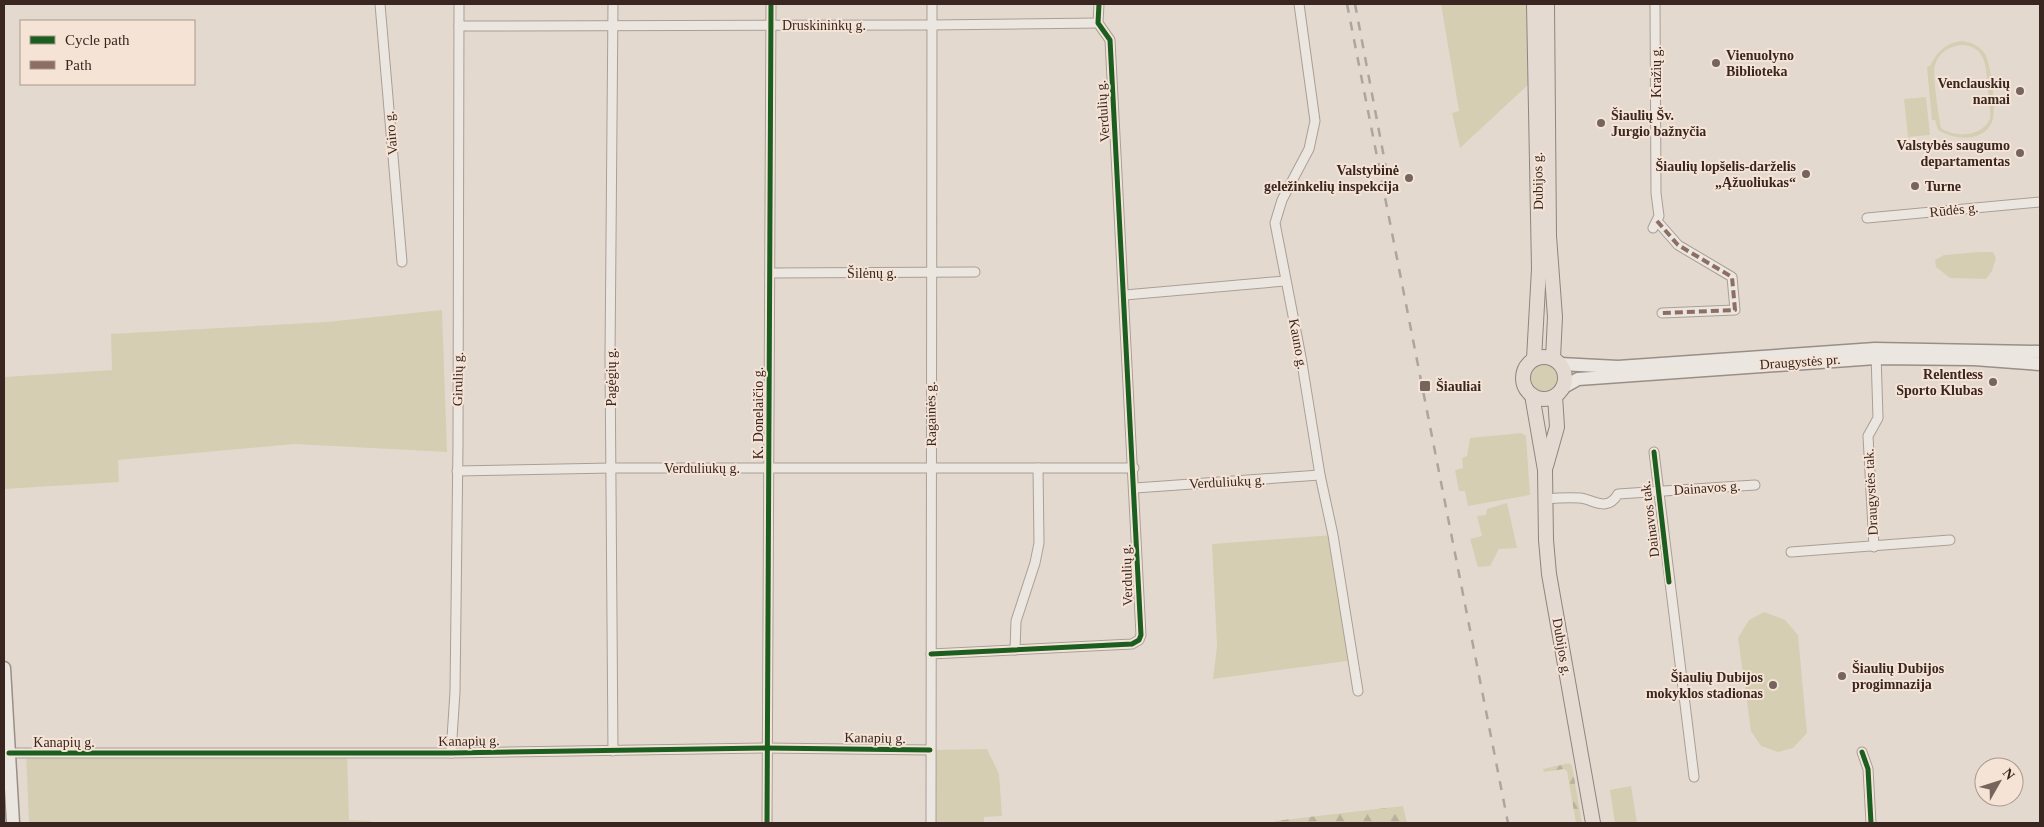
<svg xmlns="http://www.w3.org/2000/svg" width="2044" height="827" font-family="Georgia,serif">
	<style>
		.green { fill: #d6ceb2; fill-rule: evenodd }
		.forest { fill: url(#forest-firs) }
		.lines { fill: none; stroke-linecap: round; stroke-linejoin: round }
		.minor-casing { stroke: #aa9f97; stroke-width: 11 }
		.secondary-casing { stroke: #998f88; stroke-width: 15 }
		.primary-casing { stroke: #8f857e; stroke-width: 16 }
		.minor { stroke: #ece6e0; stroke-width: 9 }
		.secondary { stroke: #ece6e0; stroke-width: 12 }
		.primary { stroke: #e4dad2; stroke-width: 14 }
		.rail { stroke: #ada5a0; stroke-width: 2.5; stroke-dasharray: 9 9; stroke-linecap: butt }
		.quiet { stroke: #8d6e63; stroke-width: 4; stroke-dasharray: 8 4; stroke-linecap: butt }
		.cycleway-casing { stroke: #f5e4d6; stroke-width: 8 }
		.cycleway { stroke: #1b5e20; stroke-width: 5 }
		.poi-dot { fill: #75655d; stroke: #f5e4d6; stroke-width: 2 }
		.labels { text-anchor: middle; dominant-baseline: central; stroke-width: 4; stroke-linejoin: round; paint-order: stroke }
		.street-label { font-size: 14px; fill: #392620; stroke: #f5e4d6 }
		.poi-label { font-size: 14px; font-weight: bold; fill: #392620; stroke: #f5e4d6; text-anchor: end }
	</style>
	<defs>
		<pattern id="forest-firs" width="22" height="20" patternUnits="userSpaceOnUse" patternTransform="scale(1.25)"><rect width="22" height="20" fill="#d6ceb2"/><path d="M5 1l3.5 6h-7zM16 11l3.5 6h-7z" fill="#b8b199"/></pattern>
	</defs>
	<rect width="100%" height="100%" fill="#e4d9cf"/>
	<g class="green">
		<polygon points="1441,4 1528,4 1530,83 1460,148 1452,113 1459,111"/>
		<path d="M1962 41C1972 43 1979 45 1985 54 1991 63 1997 112 1992 122 1983 143 1954 140 1938 130L1935 120H1932L1927 67 1930 66C1937 52 1945 43 1962 41ZM1962 45C1988 46 1986 71 1988 91 1989 100 1991 110 1990 119 1981 137 1956 138 1941 128 1939 117 1932 75 1935 65 1939 52 1950 46 1962 45Z"/>
		<polygon points="1926,97 1930,135 1908,137 1904,99"/>
		<polygon points="1979,252 1993,252 1996,258 1992,271 1986,279 1950,278 1936,267 1935,260 1944,255"/>
		<polygon points="442,310 447,452 295,444 118,460 119,482 4,489 4,377 112,370 111,334 326,322"/>
		<circle cx="1544" cy="378" r="13"/>
		<polygon points="1521,433 1526,436 1530,495 1468,506 1465,491 1459,491 1455,470 1463,468 1462,458 1467,456 1470,438"/>
		<polygon points="1507,503 1517,548 1499,549 1490,566 1478,567 1470,539 1482,536 1477,516 1486,515 1487,509"/>
		<polygon points="1333,535 1355,660 1213,679 1217,646 1212,544"/>
		<polygon points="1764,612 1785,620 1798,635 1807,733 1793,748 1778,752 1761,746 1751,731 1738,638 1749,620"/>
		<polygon points="987,749 999,774 1002,816 984,817 984,823 931,823 930,750"/>
		<polygon points="26,753 347,753 349,820 371,821 371,823 29,823"/>
		<polygon points="1631,786 1637,823 1615,823 1610,790"/>
	</g>
	<g class="forest">
		<polygon points="1569,763 1572,766 1582,823 1576,823 1567,771 1564,769 1544,772 1543,769"/>
		<polygon points="1403,806 1407,823 1275,823 1275,821"/>
	</g>
	<g class="lines">
		<g class="minor-casing">
			<g id="minor">
				<polyline points="380,4 402,262"/>
				<polyline points="613,4 610,358 613,751"/>
				<polyline points="1299,4 1315,121 1309,149 1282,200 1275,223 1301,357 1320,475 1333,535 1358,691"/>
				<polyline points="459,26 932,25 1098,23"/>
				<polyline points="1867,218 2040,202"/>
				<polyline points="1657,221 1678,245 1732,277 1735,310 1662,313"/>
				<polyline points="1653,228 1659,216 1656,193 1655,4"/>
				<polyline points="770,273 975,272"/>
				<polyline points="1125,295 1285,281"/>
				<polyline points="1654,452 1694,777"/>
				<polyline points="457,471 612,468 1134,468"/>
				<polyline points="1135,488 1320,475"/>
				<path d="M1544 499C1556 498 1568 497 1580 498 1593 499 1607 513 1618 494L1755 485"/>
				<polyline points="1874,547 1868,436 1878,418 1876,354"/>
				<polyline points="1791,552 1950,540"/>
				<polyline points="1015,650 1016,621 1035,563 1039,543 1038,468"/>
				<polyline points="931,654 1132,644 1139,640 1141,635 1110,40 1098,23 1099,4"/>
				<polyline points="1862,752 1868,769 1871,823"/>
				<polyline points="9,753 451,753 766,748 930,750"/>
				<polyline points="451,753 455,692 458,444 459,4"/>
				<polyline points="767,823 771,4"/>
				<polyline points="931,823 932,4"/>
			</g>
		</g>
		<g class="secondary-casing">
			<g id="secondary">
				<polyline points="1560,364 1618,367 1875,349 2040,352"/>
				<polyline points="1562,388 1578,379 1876,358 1974,359 2040,364"/>
				<polyline points="4,668 13,823"/>
			</g>
		</g>
		<g class="primary-casing">
			<g id="primary">
				<polyline points="1547,4 1549,236 1555,317 1553,358"/>
				<circle cx="1544" cy="378" r="21"/>
				<polyline points="1534,359 1539,269 1534,4"/>
				<polyline points="1532,395 1545,470 1546,540 1549,574 1593,823"/>
				<polyline points="1546,466 1557,427 1555,396"/>
			</g>
		</g>
		<use href="#minor" class="minor"/>
		<use href="#secondary" class="secondary"/>
		<use href="#primary" class="primary"/>
		<g class="rail">
			<polyline points="1347,4 1508,823"/>
			<polyline points="1355,4 1386,168"/>
		</g>
		<polyline class="quiet" points="1657,221 1678,245 1732,277 1735,310 1662,313"/>
		<g class="cycleway-casing">
			<g id="cycleway">
				<polyline points="1654,452 1669,582"/>
				<polyline points="931,654 1132,644 1139,640 1141,635 1110,40 1098,23 1099,4"/>
				<polyline points="1862,752 1868,769 1871,823"/>
				<polyline points="9,753 451,753 766,748 930,750"/>
				<polyline points="767,823 771,4"/>
			</g>
		</g>
		<use href="#cycleway" class="cycleway"/>
	</g>
	<g class="poi-dot">
		<circle cx="1716" cy="63" r="5"/>
		<circle cx="2020" cy="91" r="5"/>
		<circle cx="1601" cy="123" r="5"/>
		<circle cx="2020" cy="153" r="5"/>
		<circle cx="1806" cy="174" r="5"/>
		<circle cx="1409" cy="178" r="5"/>
		<circle cx="1915" cy="186" r="5"/>
		<circle cx="1993" cy="382" r="5"/>
		<rect x="1419" y="380" width="12" height="12" rx="2.5"/>
		<circle cx="1842" cy="676" r="5"/>
		<circle cx="1773" cy="685" r="5"/>
	</g>
	<g class="labels">
		<g class="street-label">
			<text x="824" y="25">Druskininkų g.</text>
			<text transform="translate(1656 72) rotate(-90)">Kražių g.</text>
			<text transform="translate(1103 111) rotate(-94)">Verdulių g.</text>
			<text transform="translate(391 133) rotate(-95)">Vairo g.</text>
			<text transform="translate(1538 181) rotate(-91)">Dubijos g.</text>
			<text transform="translate(1954 210) rotate(-6)">Rūdės g.</text>
			<text x="872" y="273">Šilėnų g.</text>
			<text transform="translate(1298 344) rotate(80)">Kauno g.</text>
			<text transform="translate(1800 362) rotate(-4)">Draugystės pr.</text>
			<text transform="translate(611 377) rotate(-90)">Pagėgių g.</text>
			<text transform="translate(458 379) rotate(-89)">Girulių g.</text>
			<text transform="translate(758 413) rotate(-90)">K. Donelaičio g.</text>
			<text transform="translate(931 414) rotate(-91)">Ragainės g.</text>
			<text x="702" y="468">Verduliukų g.</text>
			<text transform="translate(1227 482) rotate(-3)">Verduliukų g.</text>
			<text transform="translate(1707 488) rotate(-4)">Dainavos g.</text>
			<text transform="translate(1871 492) rotate(-93)">Draugystės tak.</text>
			<text transform="translate(1650 519) rotate(-97)">Dainavos tak.</text>
			<text transform="translate(1127 575) rotate(-92)">Verdulių g.</text>
			<text transform="translate(1562 647) rotate(80)">Dubijos g.</text>
			<text transform="translate(875 738) rotate(1)">Kanapių g.</text>
			<text transform="translate(469 741) rotate(-1)">Kanapių g.</text>
			<text x="64" y="742">Kanapių g.</text>
		</g>
		<g class="poi-label">
			<text x="1726" y="55" text-anchor="start">Vienuolyno<tspan x="1726" dy="16">Biblioteka</tspan></text>
			<text x="2010" y="83">Venclauskių<tspan x="2010" dy="16">namai</tspan></text>
			<text x="1611" y="115" text-anchor="start">Šiaulių Šv.<tspan x="1611" dy="16">Jurgio bažnyčia</tspan></text>
			<text x="2010" y="145">Valstybės saugumo<tspan x="2010" dy="16">departamentas</tspan></text>
			<text x="1796" y="166">Šiaulių lopšelis-darželis<tspan x="1796" dy="16">„Ąžuoliukas“</tspan></text>
			<text x="1399" y="170">Valstybinė<tspan x="1399" dy="16">geležinkelių inspekcija</tspan></text>
			<text x="1925" y="186" text-anchor="start">Turne</text>
			<text x="1983" y="374">Relentless<tspan x="1983" dy="16">Sporto Klubas</tspan></text>
			<text x="1436" y="386" text-anchor="start">Šiauliai</text>
			<text x="1852" y="668" text-anchor="start">Šiaulių Dubijos<tspan x="1852" dy="16">progimnazija</tspan></text>
			<text x="1763" y="677">Šiaulių Dubijos<tspan x="1763" dy="16">mokyklos stadionas</tspan></text>
		</g>
	</g>
	<rect width="2044" height="827" fill="none" stroke="#392620" stroke-width="10"/>
	<rect x="20" y="20" width="175" height="65" fill="#f5e4d6" stroke="#aa988d"/>
	<rect x="30" y="36" width="25" height="8" fill="#1b5e20" stroke="#aa988d"/>
	<text x="65" y="45" font-size="15" fill="#392620">Cycle path</text>
	<rect x="30" y="61" width="25" height="8" fill="#8d6e63" stroke="#aa988d"/>
	<text x="65" y="70" font-size="15" fill="#392620">Path</text>
	<g transform="translate(1999 782) rotate(51)"><circle r="24" fill="#f5e4d6" stroke="#aa988d"/>
	<path d="M0-4L9 19L0 12L-9 19Z" fill="#75655d"/>
	<text y="-8" font-size="14" font-weight="bold" text-anchor="middle" fill="#392620">N</text>
	</g>
</svg>
